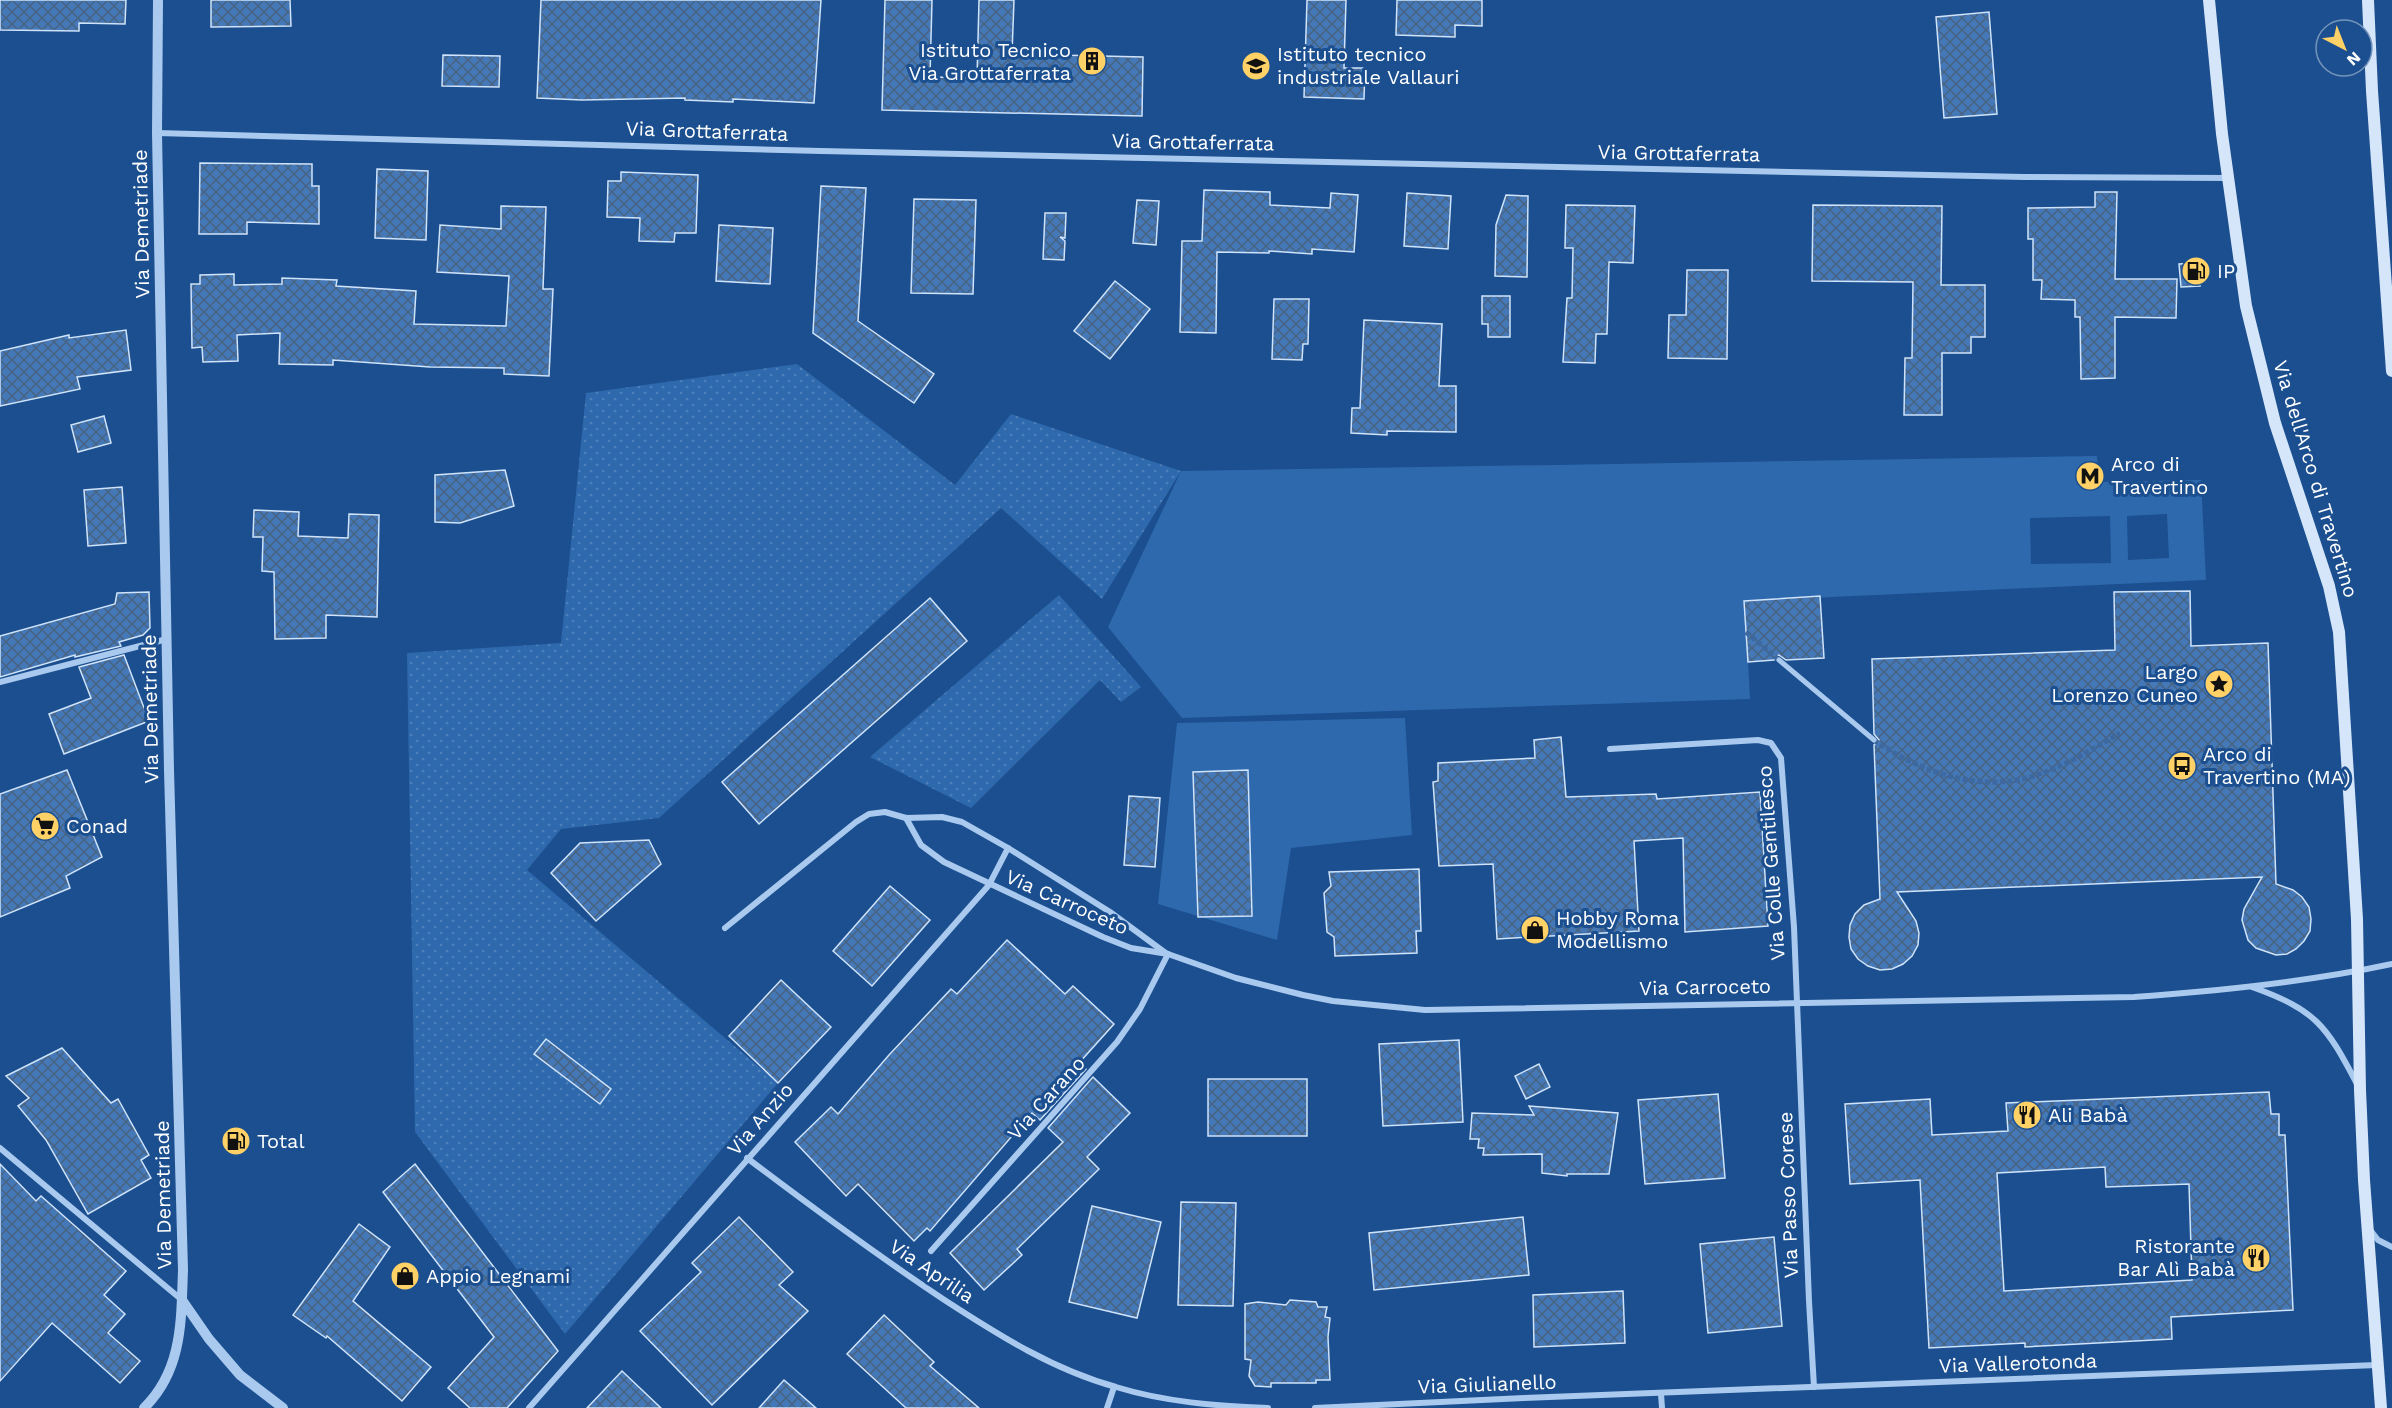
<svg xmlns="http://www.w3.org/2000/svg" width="2392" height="1408" font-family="'Work Sans',sans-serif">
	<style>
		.grass { fill: url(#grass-dots) }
		.green { fill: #2e69ad; fill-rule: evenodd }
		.building { fill: url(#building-cross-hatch); stroke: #cfe3fa; stroke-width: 1.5; fill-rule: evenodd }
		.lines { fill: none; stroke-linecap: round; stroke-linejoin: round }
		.pedestrian-tunnel { stroke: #3d69a0; stroke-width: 5; stroke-dasharray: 5 2.5; stroke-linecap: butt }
		.pedestrian { stroke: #a9c9ee; stroke-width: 5 }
		.minor { stroke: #a9c9ee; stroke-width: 6 }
		.tertiary { stroke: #a9c9ee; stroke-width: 10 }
		.secondary { stroke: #d6e6fa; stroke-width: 12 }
		.labels { text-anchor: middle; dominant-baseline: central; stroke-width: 6; stroke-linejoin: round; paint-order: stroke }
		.poi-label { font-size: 20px; fill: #fff; stroke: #1b4f8f; text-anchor: start }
		.street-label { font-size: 20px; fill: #fff; stroke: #1b4f8f }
	</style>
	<defs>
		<pattern id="grass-dots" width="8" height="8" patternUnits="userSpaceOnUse" patternTransform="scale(1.5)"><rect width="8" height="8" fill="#2e69ad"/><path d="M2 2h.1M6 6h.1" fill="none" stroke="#4d80b9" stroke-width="1.8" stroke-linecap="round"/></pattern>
		<pattern id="building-cross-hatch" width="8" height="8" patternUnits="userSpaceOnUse" patternTransform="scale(1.5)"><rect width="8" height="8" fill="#4478b7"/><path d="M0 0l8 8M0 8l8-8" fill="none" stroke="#486282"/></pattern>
	</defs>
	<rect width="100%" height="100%" fill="#1b4f8f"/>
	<g class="grass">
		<polygon points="797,364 955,485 1011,414 1181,471 1102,599 1001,508 659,818 561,829 527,870 778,1083 565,1334 415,1132 407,653 561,643 586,393"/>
		<polygon points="1059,595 1141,687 1121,702 1100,680 971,808 870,757"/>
	</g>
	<g class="green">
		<path d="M2097 456 2099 482 2201 480 2206 580 1745 601 1750 699 1182 718 1108 627 1181 471ZM2167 514 2169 558 2128 560 2127 516ZM2110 516 2111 563 2031 564 2030 518Z"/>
		<polygon points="1405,718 1412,835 1291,848 1277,940 1158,904 1177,723"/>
	</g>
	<g class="building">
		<polygon points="0,0 126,0 125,24 79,23 79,31 0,30"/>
		<polygon points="211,0 290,0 291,26 211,27"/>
		<polygon points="541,0 821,0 814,103 733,99 733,102 685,100 685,98 582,100 537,98"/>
		<polygon points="885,0 932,0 930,77 977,78 979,0 1014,0 1012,54 1143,57 1142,116 882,110"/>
		<polygon points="1307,0 1346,0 1344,68 1365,68 1364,99 1304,97"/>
		<polygon points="1397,0 1482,0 1482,26 1455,25 1455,37 1396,35"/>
		<polygon points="1989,12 1997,114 1944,118 1936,17"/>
		<polygon points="443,55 500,56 499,87 442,86"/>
		<polygon points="200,163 312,164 312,186 319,186 319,224 247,222 247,234 199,234"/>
		<polygon points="377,169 428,171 426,240 375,238"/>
		<polygon points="621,172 698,175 696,233 675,233 674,242 639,241 640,218 607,217 608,181 621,181"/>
		<polygon points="821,186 866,188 858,321 934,374 914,403 813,333"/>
		<polygon points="1204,190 1270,192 1270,205 1330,208 1331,193 1358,195 1354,252 1312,249 1312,254 1269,251 1269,253 1217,252 1216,333 1180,332 1182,241 1202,241"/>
		<polygon points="2095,192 2117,192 2115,279 2177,279 2176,318 2115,317 2115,378 2081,379 2080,317 2075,317 2075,300 2041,299 2042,280 2033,280 2033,239 2028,239 2028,208 2095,207"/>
		<polygon points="1407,193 1451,196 1448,249 1404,246"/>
		<polygon points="1506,195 1528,196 1527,277 1495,276 1496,225"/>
		<polygon points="914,199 976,200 973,294 911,293"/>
		<polygon points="1137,200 1159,201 1156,245 1133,243"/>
		<polygon points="1566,205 1635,206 1633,263 1609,262 1607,334 1596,334 1595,363 1563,362 1567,298 1572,298 1573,248 1565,248"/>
		<polygon points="1813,205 1942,206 1941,285 1985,285 1985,337 1971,337 1971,353 1942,353 1942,415 1904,415 1905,358 1912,358 1913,282 1812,281"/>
		<polygon points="501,206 546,207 543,289 553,289 549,376 504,374 504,368 430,367 333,360 333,365 279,364 280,333 237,335 238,361 203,362 202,347 192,348 191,284 200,284 200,275 234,274 234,285 282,284 282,278 337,280 336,286 416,291 414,324 506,326 509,276 437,272 440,225 501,229"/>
		<polygon points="1045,213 1066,213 1065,238 1060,237 1065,241 1064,260 1043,259"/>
		<polygon points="719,225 773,228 770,284 716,281"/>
		<polygon points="2199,263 2200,286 2181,287 2179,264"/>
		<polygon points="1687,270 1728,270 1727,359 1668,358 1669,315 1686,315"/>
		<polygon points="1115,281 1150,309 1110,359 1074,331"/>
		<polygon points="1482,296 1510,296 1510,337 1488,337 1488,324 1482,324"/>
		<polygon points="1274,299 1309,299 1308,344 1303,344 1302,360 1272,359"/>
		<polygon points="1364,320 1442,324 1439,386 1456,386 1456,432 1387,431 1387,435 1351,433 1352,408 1360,408"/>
		<polygon points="126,330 131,370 77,377 80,389 0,406 0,351 69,335 69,338"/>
		<polygon points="104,416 111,443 78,452 71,425"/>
		<polygon points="505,470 514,506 460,523 435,522 435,475"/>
		<polygon points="122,487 126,543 88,546 84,490"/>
		<polygon points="254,510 299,512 298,536 348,538 349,514 379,515 377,617 326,615 326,638 275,639 274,572 262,571 263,537 253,537"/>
		<polygon points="2190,591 2191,646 2268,643 2276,884 2293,890 2302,897 2309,907 2311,919 2310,931 2304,941 2296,949 2287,954 2276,955 2256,948 2248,940 2242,920 2244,909 2262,877 1897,892 1916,921 1919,933 1918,945 1912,956 1903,964 1892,969 1880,970 1868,966 1858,959 1851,949 1849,937 1850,925 1855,914 1864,905 1880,899 1874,745 1879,740 1874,734 1872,659 2115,650 2114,592"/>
		<polygon points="149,592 150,628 143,635 119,642 121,646 75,657 75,655 0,677 0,636 115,604 117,593"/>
		<polygon points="1820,596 1824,658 1786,660 1779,655 1776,656 1774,660 1748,662 1744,601"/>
		<polygon points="930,598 967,641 759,824 722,782"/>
		<polygon points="124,655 149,721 64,754 49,714 91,698 79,667"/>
		<polygon points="1561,737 1566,797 1656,794 1657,799 1760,792 1768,926 1685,932 1683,838 1634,841 1639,931 1497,939 1493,864 1439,866 1433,782 1438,781 1438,763 1535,758 1534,740"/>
		<polygon points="67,770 102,857 66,876 70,888 0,917 0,794"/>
		<polygon points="1248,770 1252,916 1198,917 1193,772"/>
		<polygon points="1129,796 1160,798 1155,867 1124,865"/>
		<polygon points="649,840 661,864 596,921 551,873 580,843"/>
		<polygon points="1419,869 1421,931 1416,931 1417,953 1335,956 1334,937 1327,932 1324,893 1331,886 1329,872"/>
		<polygon points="890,886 930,920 872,986 833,951"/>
		<polygon points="1007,940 1065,994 1073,986 1114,1024 1079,1063 1086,1069 1040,1120 1032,1113 930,1231 927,1228 914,1241 858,1184 846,1196 795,1142 831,1107 838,1114 889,1055 951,989 957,994"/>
		<polygon points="781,980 831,1027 778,1083 729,1036"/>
		<polygon points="546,1039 611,1089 600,1104 534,1054"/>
		<polygon points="1459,1040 1463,1122 1383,1126 1379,1044"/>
		<polygon points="62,1048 111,1103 118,1099 149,1155 141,1160 151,1178 88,1214 46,1140 18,1106 29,1098 6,1076"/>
		<polygon points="1539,1064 1550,1087 1526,1099 1515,1076"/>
		<polygon points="1093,1077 1130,1113 1087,1157 1099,1169 1017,1249 1022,1255 984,1290 950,1253 1063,1142 1048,1128"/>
		<rect x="1208" y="1079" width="99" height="57"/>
		<path d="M2269 1092 2271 1114H2279V1135H2285L2293 1310 2171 1317 2172 1339 2025 1347V1343L1929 1348 1920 1180 1850 1184 1845 1104 1930 1099 1932 1135 2008 1131 2006 1103ZM2105 1167 2106 1187 2189 1184 2192 1280 2004 1291 1997 1173Z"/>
		<polygon points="1718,1094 1725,1178 1645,1184 1638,1100"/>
		<polygon points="1529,1106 1618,1113 1609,1174 1567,1174 1567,1176 1542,1173 1542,1154 1483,1155 1484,1148 1478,1148 1479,1139 1470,1139 1472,1113 1534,1115"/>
		<polygon points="0,1164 36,1201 41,1196 126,1271 104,1295 125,1314 108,1333 140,1361 120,1383 52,1323 0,1381"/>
		<polygon points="415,1164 558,1351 507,1408 470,1408 448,1388 494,1337 383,1192"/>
		<polygon points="1181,1202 1236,1203 1233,1306 1178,1305"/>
		<polygon points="1092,1206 1161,1222 1137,1318 1069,1302"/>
		<polygon points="739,1217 793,1272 779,1285 808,1311 712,1405 640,1331 701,1272 692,1263"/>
		<polygon points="1523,1217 1529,1275 1374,1290 1369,1233"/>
		<polygon points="359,1224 390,1247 353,1301 431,1367 402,1401 327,1336 326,1338 293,1315"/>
		<polygon points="1774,1237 1782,1326 1708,1333 1700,1244"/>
		<polygon points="1623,1291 1625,1343 1534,1347 1533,1295"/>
		<polygon points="1290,1300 1316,1302 1318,1307 1327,1307 1325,1317 1330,1318 1328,1337 1330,1380 1316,1380 1316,1383 1271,1383 1271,1387 1255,1386 1249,1376 1251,1360 1245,1359 1245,1304 1258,1302 1286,1305"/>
		<polygon points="884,1315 934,1362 930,1366 979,1408 906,1408 847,1354"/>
		<polygon points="622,1371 661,1408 587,1408"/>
		<polygon points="784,1380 816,1408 759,1408"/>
	</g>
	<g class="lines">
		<g class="pedestrian-tunnel">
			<polyline points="1746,632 1779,660"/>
			<path d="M1874 740C1920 772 1979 793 2034 776 2065 766 2093 749 2120 733"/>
		</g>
		<polyline class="pedestrian" points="1779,660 1874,740"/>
		<g class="minor">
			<polyline points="157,133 821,151 2024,177 2228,178"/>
			<polyline points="0,682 167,639"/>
			<polyline points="1610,749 1758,740 1771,743 1781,758 1794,927 1809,1301 1814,1387"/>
			<path d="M906 818 921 845 944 862 1103 937 1131 948 1168 954 1236 978 1303 995 1333 1001 1425 1010 2134 997C2220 991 2308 982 2392 964"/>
			<polyline points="725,928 856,822 869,814 885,812 906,818 942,817 962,822 1008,848 1110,912 1167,954"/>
			<path d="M2252 987C2316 1010 2326 1025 2357 1084"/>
			<polyline points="0,1148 182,1300"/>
			<path d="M747 1158C813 1208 878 1256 946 1301 1000 1336 1054 1370 1116 1387 1165 1402 1216 1406 1268 1408"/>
			<polyline points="2371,1231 2378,1240 2392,1247"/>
			<polyline points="931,1251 1117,1042 1140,1009 1168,954"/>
			<polyline points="1661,1394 1662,1408"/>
			<polyline points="529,1408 989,885 1008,848"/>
			<polyline points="1107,1408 1114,1387"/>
			<polyline points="1315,1408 1524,1398 2377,1365"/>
		</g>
		<g class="tertiary">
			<polyline points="182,1300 209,1339 240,1375 283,1408"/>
			<path d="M144 1408C183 1370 181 1320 183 1270L169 770 157 133 158 0"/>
		</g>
		<g class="secondary">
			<polyline points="2209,0 2222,134 2246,306 2275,423 2329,586 2339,632 2357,919 2360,1090 2364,1180 2381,1408"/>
			<polyline points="2368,0 2372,91 2392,371"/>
		</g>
	</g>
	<defs>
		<g id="building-disc" transform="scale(1.5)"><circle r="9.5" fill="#ffd166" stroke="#1b4f8f"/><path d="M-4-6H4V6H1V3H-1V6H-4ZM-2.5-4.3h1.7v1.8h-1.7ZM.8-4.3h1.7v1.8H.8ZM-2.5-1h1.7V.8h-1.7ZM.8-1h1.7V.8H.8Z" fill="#111"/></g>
		<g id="school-disc" transform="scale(1.5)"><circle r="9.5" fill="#ffd166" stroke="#1b4f8f"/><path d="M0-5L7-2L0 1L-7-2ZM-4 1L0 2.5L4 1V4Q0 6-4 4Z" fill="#111"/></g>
		<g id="fuel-disc" transform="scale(1.5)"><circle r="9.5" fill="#ffd166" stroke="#1b4f8f"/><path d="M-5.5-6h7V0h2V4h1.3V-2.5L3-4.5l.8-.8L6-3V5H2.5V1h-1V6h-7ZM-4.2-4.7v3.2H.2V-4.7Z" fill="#111"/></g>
		<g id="metro-disc" transform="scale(1.5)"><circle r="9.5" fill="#ffd166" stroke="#1b4f8f"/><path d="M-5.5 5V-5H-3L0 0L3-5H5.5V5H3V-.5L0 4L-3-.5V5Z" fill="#111"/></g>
		<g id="sight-disc" transform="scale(1.5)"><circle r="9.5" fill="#ffd166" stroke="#1b4f8f"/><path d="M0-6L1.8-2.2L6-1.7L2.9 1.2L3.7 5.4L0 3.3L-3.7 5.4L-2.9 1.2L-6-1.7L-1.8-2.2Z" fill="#111"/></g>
		<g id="bus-disc" transform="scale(1.5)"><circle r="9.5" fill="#ffd166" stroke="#1b4f8f"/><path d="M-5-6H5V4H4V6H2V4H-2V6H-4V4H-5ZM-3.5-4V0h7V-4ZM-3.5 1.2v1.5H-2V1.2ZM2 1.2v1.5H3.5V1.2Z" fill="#111"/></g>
		<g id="supermarket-disc" transform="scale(1.5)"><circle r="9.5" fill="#ffd166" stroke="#1b4f8f"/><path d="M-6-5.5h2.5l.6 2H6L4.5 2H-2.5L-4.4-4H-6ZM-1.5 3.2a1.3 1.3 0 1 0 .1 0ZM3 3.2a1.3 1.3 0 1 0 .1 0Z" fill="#111"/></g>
		<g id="shop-disc" transform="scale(1.5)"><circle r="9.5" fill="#ffd166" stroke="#1b4f8f"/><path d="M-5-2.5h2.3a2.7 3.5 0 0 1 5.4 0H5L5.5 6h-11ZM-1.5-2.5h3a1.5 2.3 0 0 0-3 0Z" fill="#111"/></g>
		<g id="restaurant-disc" transform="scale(1.5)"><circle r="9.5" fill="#ffd166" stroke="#1b4f8f"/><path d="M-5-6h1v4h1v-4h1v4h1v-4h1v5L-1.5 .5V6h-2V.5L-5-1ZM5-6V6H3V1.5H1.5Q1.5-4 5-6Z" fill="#111"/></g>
	</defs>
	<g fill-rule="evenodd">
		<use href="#building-disc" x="1092" y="61"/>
		<use href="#school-disc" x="1256" y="66"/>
		<use href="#fuel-disc" x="2196" y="271"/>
		<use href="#metro-disc" x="2090" y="476"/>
		<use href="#sight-disc" x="2219" y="684"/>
		<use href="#bus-disc" x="2182" y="766"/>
		<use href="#supermarket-disc" x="45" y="826"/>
		<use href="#shop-disc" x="1535" y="930"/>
		<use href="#restaurant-disc" x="2027" y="1115"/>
		<use href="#fuel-disc" x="236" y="1141"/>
		<use href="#restaurant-disc" x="2256" y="1258"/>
		<use href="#shop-disc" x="405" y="1276"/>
	</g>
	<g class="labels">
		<g class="poi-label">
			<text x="1071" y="50" text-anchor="end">Istituto Tecnico<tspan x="1071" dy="23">Via Grottaferrata</tspan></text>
			<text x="1277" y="54">Istituto tecnico<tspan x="1277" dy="23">industriale Vallauri</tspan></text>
			<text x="2217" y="271">IP</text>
			<text x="2111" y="464">Arco di<tspan x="2111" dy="23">Travertino</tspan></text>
			<text x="2198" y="672" text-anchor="end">Largo<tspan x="2198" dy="23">Lorenzo Cuneo</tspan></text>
			<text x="2203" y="754">Arco di<tspan x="2203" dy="23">Travertino (MA)</tspan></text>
			<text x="66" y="826">Conad</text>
			<text x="1556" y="918">Hobby Roma<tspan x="1556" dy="23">Modellismo</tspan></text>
			<text x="2048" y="1115">Ali Babà</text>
			<text x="257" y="1141">Total</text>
			<text x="2235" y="1246" text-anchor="end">Ristorante<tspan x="2235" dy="23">Bar Alì Babà</tspan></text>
			<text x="426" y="1276">Appio Legnami</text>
		</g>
		<g class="street-label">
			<text transform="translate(707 131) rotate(2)">Via Grottaferrata</text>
			<text transform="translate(1193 142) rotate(1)">Via Grottaferrata</text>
			<text transform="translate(1679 153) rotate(1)">Via Grottaferrata</text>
			<text transform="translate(141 224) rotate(-91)">Via Demetriade</text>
			<text transform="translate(2316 479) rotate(73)">Via dell'Arco di Travertino</text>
			<text transform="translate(150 709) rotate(-91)">Via Demetriade</text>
			<text transform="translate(1771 863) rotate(-94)">Via Colle Gentilesco</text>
			<text transform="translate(1067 902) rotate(24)">Via Carroceto</text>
			<text transform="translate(1705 987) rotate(-1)">Via Carroceto</text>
			<text transform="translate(1046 1098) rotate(-48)">Via Carano</text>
			<text transform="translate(760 1119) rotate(-49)">Via Anzio</text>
			<text transform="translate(163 1195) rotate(-91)">Via Demetriade</text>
			<text transform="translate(1788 1195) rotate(-92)">Via Passo Corese</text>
			<text transform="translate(932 1271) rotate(34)">Via Aprilia</text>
			<text transform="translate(2018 1363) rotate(-2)">Via Vallerotonda</text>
			<text transform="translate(1487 1384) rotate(-2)">Via Giulianello</text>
		</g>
	</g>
	<g transform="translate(2344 48) rotate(138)"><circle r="28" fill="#1b4f8f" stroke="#7695bc" stroke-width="1.5"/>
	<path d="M0-4.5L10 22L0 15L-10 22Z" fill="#ffd166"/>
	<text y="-9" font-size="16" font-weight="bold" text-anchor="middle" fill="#ffffff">N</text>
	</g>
</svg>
